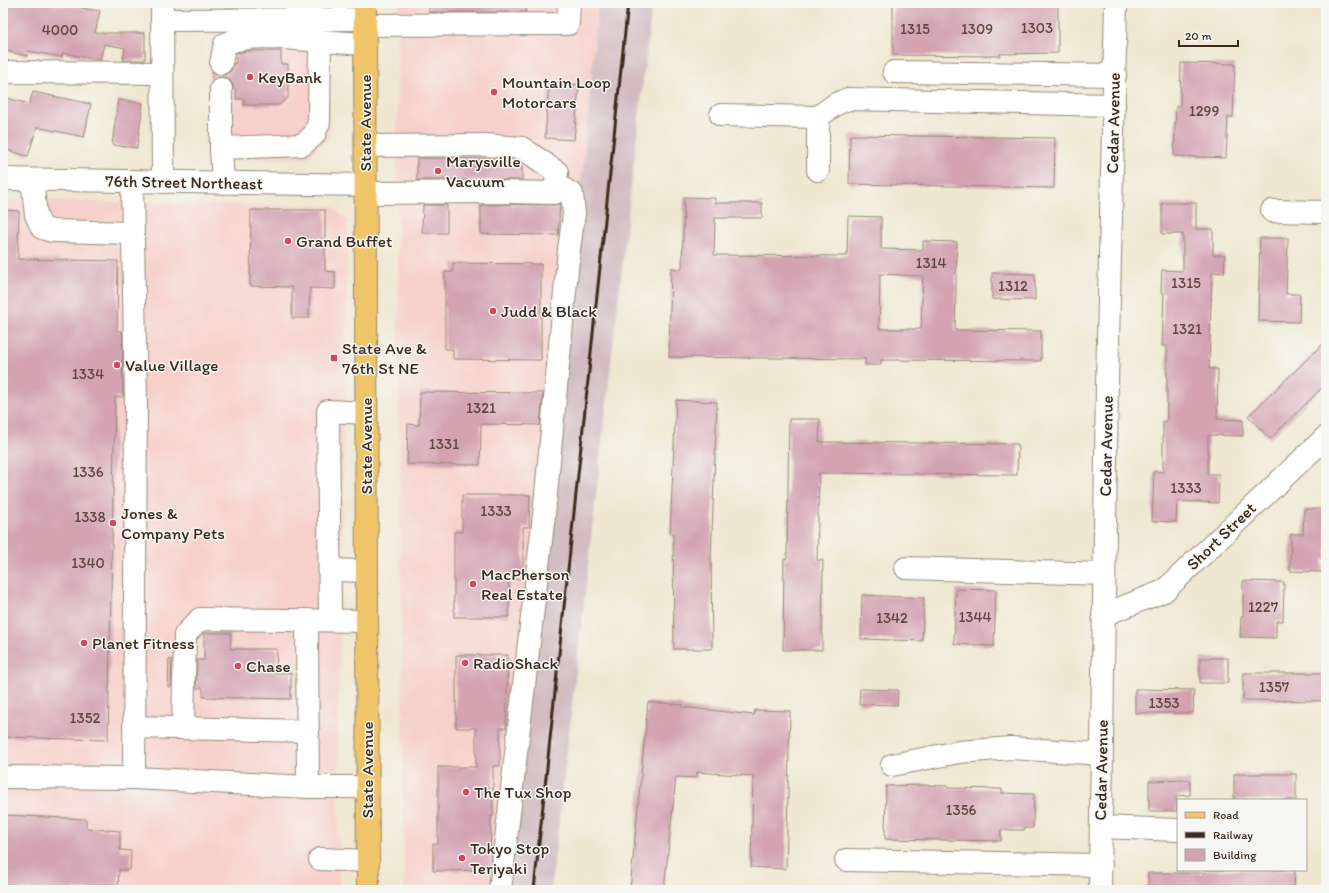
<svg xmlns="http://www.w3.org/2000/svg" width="1329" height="893" font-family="Itim,sans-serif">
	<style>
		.built { fill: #f7d0cb }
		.industrial { fill: #d2bec2 }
		.building { fill: #d3a3b2; fill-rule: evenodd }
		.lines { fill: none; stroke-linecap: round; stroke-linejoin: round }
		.minor-casing { stroke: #958877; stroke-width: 24 }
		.major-casing { stroke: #958877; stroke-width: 24 }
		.minor { stroke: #fff; stroke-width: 22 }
		.major { stroke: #f0c469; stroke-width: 22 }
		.rail { stroke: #3b2a1e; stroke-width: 3 }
		.poi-dot { fill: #d1495b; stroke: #f6f6f2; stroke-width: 1.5 }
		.labels { text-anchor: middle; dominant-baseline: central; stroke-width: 3; stroke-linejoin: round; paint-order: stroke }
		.number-label { font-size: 15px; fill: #614843 }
		.poi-label { font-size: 17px; fill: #3b2a1e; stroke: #f6f6f2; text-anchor: start }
		.street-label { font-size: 17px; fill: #3b2a1e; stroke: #f6f6f2 }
	</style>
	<rect width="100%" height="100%" fill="#f6f6f2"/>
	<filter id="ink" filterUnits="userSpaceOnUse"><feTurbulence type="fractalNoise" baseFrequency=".025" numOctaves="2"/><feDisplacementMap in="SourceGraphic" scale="8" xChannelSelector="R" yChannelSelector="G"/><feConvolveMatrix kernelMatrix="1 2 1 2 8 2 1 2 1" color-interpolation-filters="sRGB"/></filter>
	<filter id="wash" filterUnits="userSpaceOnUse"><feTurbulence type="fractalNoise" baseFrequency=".012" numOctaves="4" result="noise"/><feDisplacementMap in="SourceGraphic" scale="16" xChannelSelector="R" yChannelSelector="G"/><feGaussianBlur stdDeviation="0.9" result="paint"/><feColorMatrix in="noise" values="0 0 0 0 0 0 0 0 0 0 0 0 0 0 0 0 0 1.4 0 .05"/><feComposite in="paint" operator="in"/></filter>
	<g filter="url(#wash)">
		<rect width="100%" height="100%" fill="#efe7d0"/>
		<g class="built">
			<polygon points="398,3 598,3 584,158 506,890 404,890 397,156"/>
			<polygon points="209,24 330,25 329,137 306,159 208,158"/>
			<polygon points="3,200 332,206 348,221 338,723 339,890 3,890"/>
		</g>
		<polygon class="industrial" points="598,3 652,3 551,890 506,890 584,158"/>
		<g id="blocks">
			<g class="building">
				<polygon points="3,3 49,3 100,11 95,33 145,33 145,60 123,60 125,48 104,44 100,60 63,53 62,57 28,51 27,56 3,50"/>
				<rect x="429" y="3" width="97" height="9"/>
				<polygon points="893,3 1058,3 1058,53 1000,54 1000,56 893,55"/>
				<polygon points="247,51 281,51 281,64 288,64 288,98 279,105 244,105 244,99 236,99 236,89 234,89 232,83 228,78 221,77 212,81 212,72 218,75 225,75 231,71 234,63 236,63 236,53"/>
				<polygon points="1181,63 1235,64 1233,117 1228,117 1226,158 1174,156 1176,106 1180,106"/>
				<polygon points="549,82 579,85 574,140 545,138"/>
				<polygon points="33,92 91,104 84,137 37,127 28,156 3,149 3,97 29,104"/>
				<polygon points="118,100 143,103 137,148 112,145"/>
				<polygon points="850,135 1055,138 1054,188 849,184"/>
				<polygon points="417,158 497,159 497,167 522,167 522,180 417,180"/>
				<path d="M684 197 715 198V203H762V218H715L714 255 847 256 848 216 881 217V249L923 250V241L957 242 955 330 1041 331V361L881 360V365H865V359L669 357 671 268 682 269ZM880 274 923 276 921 329H879Z"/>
				<polygon points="1162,203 1196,203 1196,229 1213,229 1213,255 1225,255 1224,273 1212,272 1209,369 1218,369 1217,419 1243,420 1243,436 1208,435 1208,474 1219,474 1218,503 1177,501 1176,522 1152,521 1154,471 1163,472 1163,421 1167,421 1167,346 1162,346 1164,293 1161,293 1162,270 1183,271 1183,234 1162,234"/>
				<polygon points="560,204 558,235 481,234 481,205"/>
				<polygon points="423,205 447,205 447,233 422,233"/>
				<polygon points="3,210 19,211 18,259 118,261 117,331 122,331 123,397 115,397 108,740 3,737"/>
				<polygon points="251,210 325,210 325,271 335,272 335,289 310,288 309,318 292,318 292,287 250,286"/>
				<polygon points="1260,238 1288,238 1286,294 1300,294 1299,322 1258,321"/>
				<polygon points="453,263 541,264 541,360 453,359 453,349 445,349 445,272 453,272"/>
				<polygon points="992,273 1035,274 1035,300 992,299"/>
				<polygon points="1326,341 1326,384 1270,439 1248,416"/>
				<polygon points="420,392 543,393 540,425 481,424 480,465 407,464 408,424 419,425"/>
				<polygon points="676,400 717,402 711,558 712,649 674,649 673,534 670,534"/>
				<polygon points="789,419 820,419 819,442 1018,444 1017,475 819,473 817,560 823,560 822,650 783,650 784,559 787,559"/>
				<polygon points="462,495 530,495 529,527 523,527 523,579 509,579 509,617 454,617 454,532 462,532"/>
				<polygon points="1304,509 1326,509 1326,559 1323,559 1322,572 1290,571 1291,534 1303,534"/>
				<polygon points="1243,581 1284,582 1283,621 1276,621 1276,638 1240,637 1241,617 1243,617"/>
				<polygon points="956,589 996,590 994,646 954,644"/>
				<polygon points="862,595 924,598 922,641 861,639"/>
				<polygon points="204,633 231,633 230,649 277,649 276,673 291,673 291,699 203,697 203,688 196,688 197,660 204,660"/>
				<polygon points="456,655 508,655 506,728 500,728 500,766 493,766 493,816 491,816 490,870 433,871 433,844 438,844 438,767 476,767 476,728 456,728"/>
				<rect x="1200" y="658" width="28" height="25"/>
				<polygon points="169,659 172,660 171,687 168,687"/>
				<polygon points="1243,673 1326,673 1326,701 1243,700"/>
				<polygon points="860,689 898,690 897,705 859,704"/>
				<polygon points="1135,689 1194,690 1193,713 1135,713"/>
				<polygon points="648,702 683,705 682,707 754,715 755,710 790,711 786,869 751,867 753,776 697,772 697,778 676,777 664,890 630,890"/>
				<rect x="1234" y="774" width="62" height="26"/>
				<polygon points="1190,780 1190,795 1176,796 1177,811 1149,811 1149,781"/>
				<polygon points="922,785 947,786 947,788 1002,789 1002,793 1034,794 1033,828 1024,828 1024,830 1001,830 1001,841 885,839 886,786"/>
				<polygon points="3,815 86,819 86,828 120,831 120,850 131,851 130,870 119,870 118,890 3,890"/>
				<polygon points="1205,870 1295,870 1294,890 1148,890 1148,873 1205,873"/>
			</g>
		</g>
	</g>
	<g filter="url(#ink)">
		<use href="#blocks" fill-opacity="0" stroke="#958877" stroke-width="1"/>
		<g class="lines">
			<g class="minor-casing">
				<g id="minor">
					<polyline points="162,3 163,182"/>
					<polyline points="162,20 365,19"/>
					<polyline points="365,25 568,24 569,3"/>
					<path d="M221 63 225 44C250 32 293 39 320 41"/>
					<polyline points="3,72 162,73"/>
					<polyline points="894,72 1115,75"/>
					<polyline points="221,89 221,148"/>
					<polyline points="721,115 818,117"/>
					<polyline points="366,146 486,145 522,148 557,172 555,193 501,192 366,193"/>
					<polyline points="818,170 818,117 836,104 848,99 1114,105"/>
					<polyline points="3,179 366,185"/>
					<polyline points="32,180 36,215 42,228 52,231 133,233"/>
					<polyline points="132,181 136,404 134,778"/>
					<polyline points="223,183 221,148 302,145 314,135 319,122 320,41 365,44"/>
					<polyline points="1272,211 1326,212"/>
					<polyline points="906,568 1104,574"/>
					<polyline points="330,570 367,571"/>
					<polyline points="1103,615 1164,591 1326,437"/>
					<polyline points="307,620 308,787 367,787"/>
					<polyline points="330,620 328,411 366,413"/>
					<polyline points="134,727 308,731"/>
					<polyline points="183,728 185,635 200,619 367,621"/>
					<polyline points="892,765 959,752 1011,748 1101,754"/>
					<polyline points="3,777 134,778 308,787"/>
					<polyline points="1101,827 1178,830"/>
					<polyline points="320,859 368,861"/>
					<polyline points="846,860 1101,865"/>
					<polyline points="500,890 544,515 569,249 574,214 572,194 556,184"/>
					<polyline points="1100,890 1107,384 1116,3"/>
				</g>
			</g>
			<g class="major-casing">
				<polyline id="major" points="365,3 368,890"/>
			</g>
			<use href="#minor" class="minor"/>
			<use href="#major" class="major"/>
			<polyline class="rail" points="534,890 628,3"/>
		</g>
	</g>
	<g class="poi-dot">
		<circle cx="250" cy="77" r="4"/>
		<circle cx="494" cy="92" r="4"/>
		<circle cx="438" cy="171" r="4"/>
		<circle cx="288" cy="241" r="4"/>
		<circle cx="493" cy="311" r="4"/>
		<rect x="330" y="354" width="8" height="8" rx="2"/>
		<circle cx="117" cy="365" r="4"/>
		<circle cx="113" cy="523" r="4"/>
		<circle cx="473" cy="584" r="4"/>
		<circle cx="84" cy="643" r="4"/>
		<circle cx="465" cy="663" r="4"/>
		<circle cx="238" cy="666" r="4"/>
		<circle cx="466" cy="792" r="4"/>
		<circle cx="462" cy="858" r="4"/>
	</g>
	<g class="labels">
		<g class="number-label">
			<text x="1037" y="28">1303</text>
			<text x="915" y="29">1315</text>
			<text x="977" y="29">1309</text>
			<text x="60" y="30">4000</text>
			<text x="1204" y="111">1299</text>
			<text x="931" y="263">1314</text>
			<text x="1186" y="283">1315</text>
			<text x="1013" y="286">1312</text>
			<text x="1187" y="329">1321</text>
			<text x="88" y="374">1334</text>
			<text x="481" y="408">1321</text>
			<text x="444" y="444">1331</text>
			<text x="88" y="472">1336</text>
			<text x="1186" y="488">1333</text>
			<text x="496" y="511">1333</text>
			<text x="90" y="517">1338</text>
			<text x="88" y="563">1340</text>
			<text x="1263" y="607">1227</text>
			<text x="975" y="617">1344</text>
			<text x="892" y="618">1342</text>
			<text x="1274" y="687">1357</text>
			<text x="1164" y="703">1353</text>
			<text x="85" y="718">1352</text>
			<text x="961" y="810">1356</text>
		</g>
		<g class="poi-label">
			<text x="258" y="77">KeyBank</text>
			<text x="502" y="82">Mountain Loop<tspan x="502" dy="20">Motorcars</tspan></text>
			<text x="446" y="161">Marysville<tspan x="446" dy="20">Vacuum</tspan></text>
			<text x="296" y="241">Grand Buffet</text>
			<text x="501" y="311">Judd &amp; Black</text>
			<text x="342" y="348">State Ave &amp;<tspan x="342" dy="20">76th St NE</tspan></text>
			<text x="125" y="365">Value Village</text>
			<text x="121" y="513">Jones &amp;<tspan x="121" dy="20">Company Pets</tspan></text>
			<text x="481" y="574">MacPherson<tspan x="481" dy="20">Real Estate</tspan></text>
			<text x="92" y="643">Planet Fitness</text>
			<text x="473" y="663">RadioShack</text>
			<text x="246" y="666">Chase</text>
			<text x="474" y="792">The Tux Shop</text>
			<text x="470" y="848">Tokyo Stop<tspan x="470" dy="20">Teriyaki</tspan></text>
		</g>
		<g class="street-label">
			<text transform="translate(365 123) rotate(-90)">State Avenue</text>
			<text transform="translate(1113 123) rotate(-89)">Cedar Avenue</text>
			<text transform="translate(184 182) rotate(1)">76th Street Northeast</text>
			<text transform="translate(366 446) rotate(-90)">State Avenue</text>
			<text transform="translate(1106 446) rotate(-89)">Cedar Avenue</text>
			<text transform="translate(1221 536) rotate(-44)">Short Street</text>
			<text transform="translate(367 770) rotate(-90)">State Avenue</text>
			<text transform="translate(1101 770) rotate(-89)">Cedar Avenue</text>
		</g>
	</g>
	<rect width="1329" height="893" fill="none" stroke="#f6f6f2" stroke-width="16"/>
	<rect x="1177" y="799" width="130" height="72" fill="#f6f6f2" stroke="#aba49d"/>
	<rect x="1185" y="812" width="20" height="6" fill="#f0c469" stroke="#aba49d"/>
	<text x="1213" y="819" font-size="12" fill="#3b2a1e">Road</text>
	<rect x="1185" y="832" width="20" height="6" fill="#3b2a1e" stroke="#aba49d"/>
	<text x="1213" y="839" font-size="12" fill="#3b2a1e">Railway</text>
	<rect x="1185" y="849" width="20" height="12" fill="#d3a3b2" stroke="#aba49d"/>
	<text x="1213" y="859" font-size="12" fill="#3b2a1e">Building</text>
	<path d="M1179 40v6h59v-6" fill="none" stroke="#3b2a1e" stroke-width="2"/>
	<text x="1185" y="40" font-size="12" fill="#3b2a1e" stroke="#f6f6f2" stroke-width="3" paint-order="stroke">20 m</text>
</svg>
